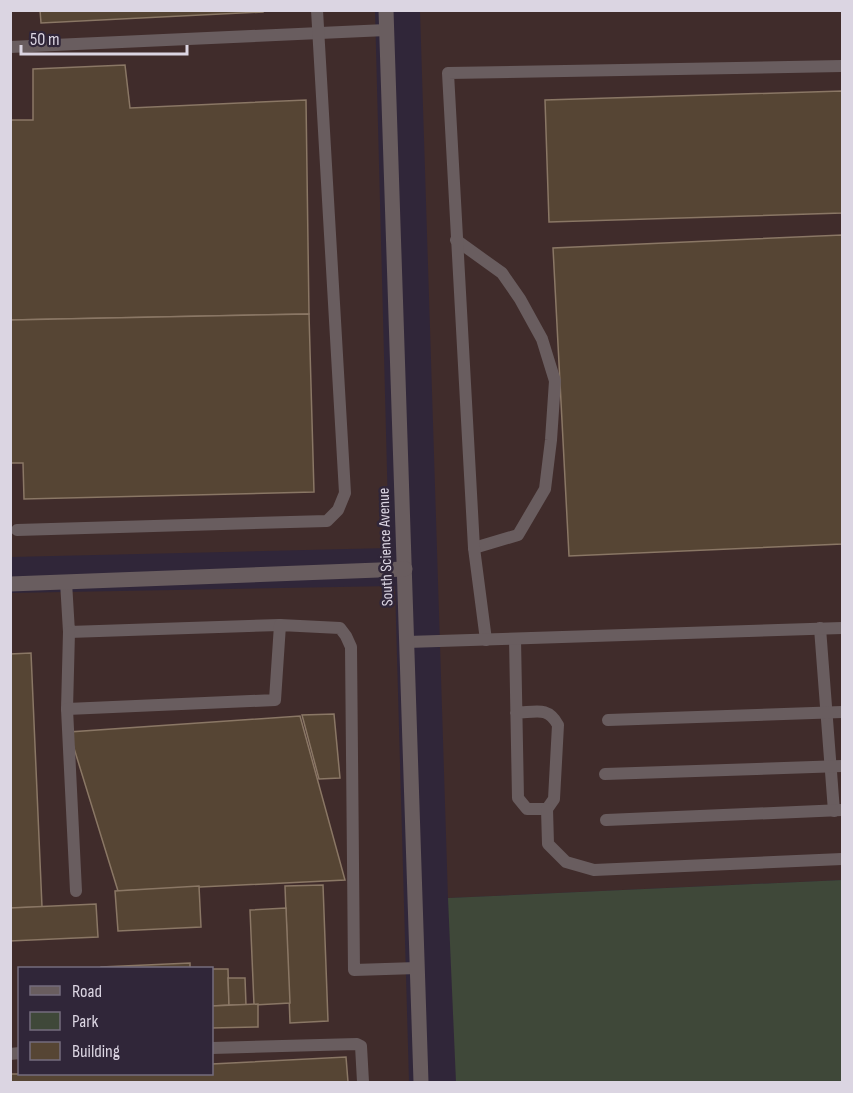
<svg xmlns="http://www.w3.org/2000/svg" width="853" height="1093" font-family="'Sofia Sans Condensed',sans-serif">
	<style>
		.industrial { fill: #402c2b; fill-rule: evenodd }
		.green { fill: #3f4839 }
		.building { fill: #564534; stroke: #8a7765; stroke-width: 1.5 }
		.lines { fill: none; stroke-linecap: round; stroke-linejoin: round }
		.lane { stroke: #695d5f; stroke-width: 12 }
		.street { stroke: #695d5f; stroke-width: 15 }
		.labels { text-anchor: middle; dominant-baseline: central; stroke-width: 5; stroke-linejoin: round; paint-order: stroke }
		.street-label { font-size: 16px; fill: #dbd5e2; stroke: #302639 }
	</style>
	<rect width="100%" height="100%" fill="#302639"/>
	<g class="industrial">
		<polygon points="10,11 375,11 389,548 11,557"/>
		<polygon points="420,11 842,11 842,880 448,898"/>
		<path d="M395 586 409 1082H11L10 593ZM20 968H212V1074H20Z"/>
	</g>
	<polygon class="green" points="842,880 842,1082 456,1082 448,898"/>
	<g class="building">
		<polygon points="40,10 263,10 263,12 41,23"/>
		<polygon points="125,65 130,108 306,100 309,314 10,320 10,120 33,120 33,69"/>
		<polygon points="842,91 842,213 549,222 545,100"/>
		<polygon points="842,235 842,544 569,556 553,248"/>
		<polygon points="309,314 314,492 24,499 23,463 10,463 10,320"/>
		<polygon points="31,653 42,907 10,908 10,654"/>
		<polygon points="334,714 340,778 319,779 302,715"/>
		<polygon points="300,716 345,880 118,891 69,732"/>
		<polygon points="323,885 328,1021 290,1023 285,886"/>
		<polygon points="199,886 201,927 118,931 115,891"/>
		<polygon points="96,904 98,937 10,941 10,908"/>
		<polygon points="286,908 290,1003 254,1005 250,910"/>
		<polygon points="190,963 190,968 101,968 101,967"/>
		<polygon points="212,969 228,969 229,1005 212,1006"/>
		<polygon points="228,978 245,978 246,1005 229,1005"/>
		<polygon points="258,1004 258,1027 212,1028 212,1006"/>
		<polygon points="346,1057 348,1082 10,1082 10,1074 212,1074 212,1064"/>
	</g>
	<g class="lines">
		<g class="lane">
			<polyline points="10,47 386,30"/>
			<polyline points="456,240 502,273 520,299 542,339 555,381 551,440 545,489 518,535 474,548"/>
			<polyline points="17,530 327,521 338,510 345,493 317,10"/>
			<polyline points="66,582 69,632 280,625"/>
			<polyline points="820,628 834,811"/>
			<path d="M515 639 518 798 527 809H547L554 799 558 725C548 706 536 712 516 713"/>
			<polyline points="486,640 474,548 448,73 842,66"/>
			<polyline points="407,642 842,628"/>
			<polyline points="67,709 69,632"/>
			<polyline points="608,720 842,712"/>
			<polyline points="605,774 842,766"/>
			<polyline points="547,809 548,844 566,862 594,870 842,859"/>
			<polyline points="606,820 842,810"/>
			<polyline points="76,891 67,709 275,700 280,625 340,628 346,636 351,647 354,970 417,968"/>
			<polyline points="212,1048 357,1044 361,1046 363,1082"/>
			<polyline points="10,1054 20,1053"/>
		</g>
		<g class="street">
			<polyline points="386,10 421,1082"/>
			<polyline points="10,584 405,569"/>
		</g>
	</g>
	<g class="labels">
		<g class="street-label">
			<text transform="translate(386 547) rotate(-92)">South Science Avenue</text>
		</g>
	</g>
	<rect width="853" height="1093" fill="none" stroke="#dbd5e2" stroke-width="24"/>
	<rect x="18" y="967" width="195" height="108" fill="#302639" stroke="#746c7d" stroke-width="1.5"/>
	<rect x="30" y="986" width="30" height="9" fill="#695d5f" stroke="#746c7d" stroke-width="1.5"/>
	<text x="72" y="997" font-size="18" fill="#dbd5e2">Road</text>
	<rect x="30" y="1012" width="30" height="18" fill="#3f4839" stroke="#746c7d" stroke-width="1.5"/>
	<text x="72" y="1027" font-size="18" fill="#dbd5e2">Park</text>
	<rect x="30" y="1042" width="30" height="18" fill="#564534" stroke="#746c7d" stroke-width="1.5"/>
	<text x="72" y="1057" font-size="18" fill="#dbd5e2">Building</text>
	<path d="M21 45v9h166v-9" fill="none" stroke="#dbd5e2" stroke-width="3"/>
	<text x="30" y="45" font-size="18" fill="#dbd5e2" stroke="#302639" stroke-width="4.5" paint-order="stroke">50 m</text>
</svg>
